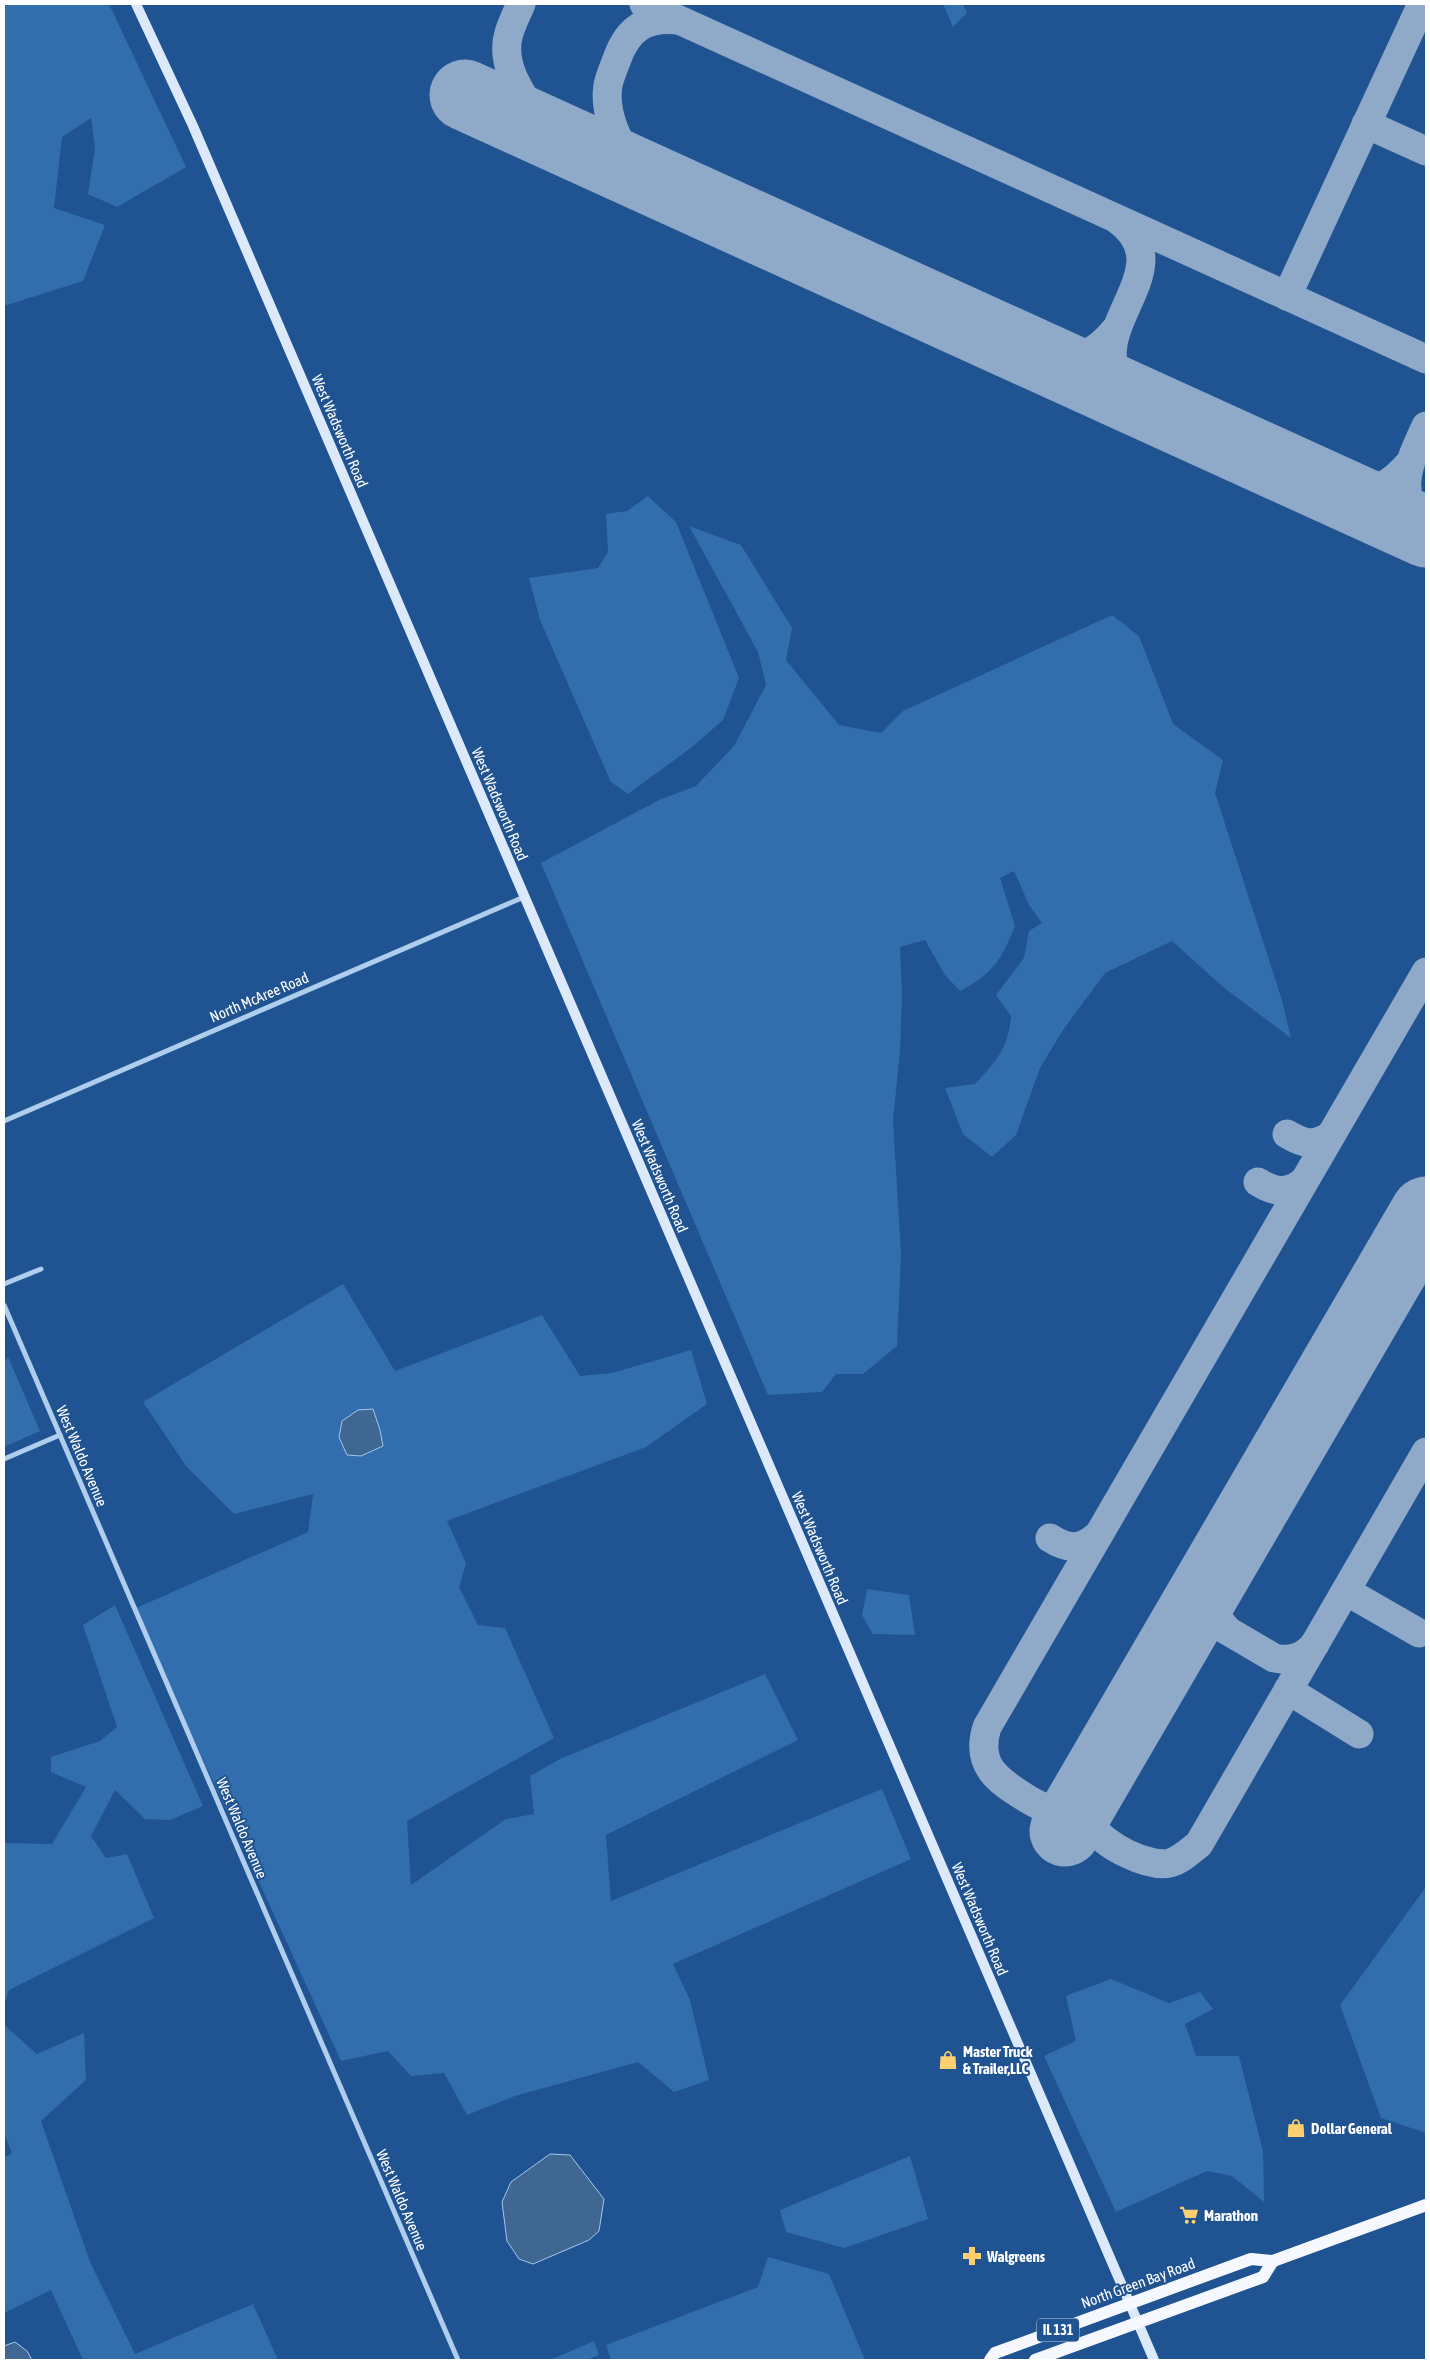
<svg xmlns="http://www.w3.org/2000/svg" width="1430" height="2364" font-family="'Asap Condensed',sans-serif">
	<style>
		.green { fill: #326dae }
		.water { fill: #406692; stroke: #a2c8ef }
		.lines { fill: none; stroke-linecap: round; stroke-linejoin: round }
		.taxiway { stroke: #8fa9c8; stroke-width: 29 }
		.runway { stroke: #8fa9c8; stroke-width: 71 }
		.minor { stroke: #afcded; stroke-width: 5 }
		.secondary { stroke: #dbe9fa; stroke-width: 10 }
		.primary { stroke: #f5f9ff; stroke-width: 12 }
		.labels { text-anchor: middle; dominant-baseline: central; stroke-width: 4; stroke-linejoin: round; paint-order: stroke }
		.shield { fill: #1f5391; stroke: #bccbde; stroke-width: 1 }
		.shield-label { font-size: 14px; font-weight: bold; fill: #fff }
		.street-label { font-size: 15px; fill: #fff; stroke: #1f5391 }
		.poi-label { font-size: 15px; font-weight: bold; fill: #fff; stroke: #1f5391; text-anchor: start }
	</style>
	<rect width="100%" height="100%" fill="#1f5391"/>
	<g class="green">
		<polygon points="4,4 109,4 186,167 117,207 88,194 95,148 91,118 62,137 54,208 105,225 83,281 4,306"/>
		<polygon points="943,4 963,4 967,13 953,27"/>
		<polygon points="648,496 676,522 739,678 723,720 692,747 628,794 611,782 540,620 529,578 598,568 608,552 606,514 627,511"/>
		<path d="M689 526 741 545 792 628 786 660 839 725 881 733 903 711 1112 615 1139 636 1173 724 1223 760 1215 793 1282 1000 1291 1038 1223 987 1172 941 1105 973 1063 1030 1040 1068 1016 1135 992 1157 963 1134 945 1088 975 1084C997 1060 1008 1049 1011 1016L996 995 1024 958 1029 931 1042 923 1029 905 1014 871 1000 878 1015 926C1001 960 994 973 960 991L945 975 925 940 900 947 902 994 900 1051 893 1121 901 1254 897 1346 863 1374H836L822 1392 768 1395 541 863 659 800 696 786 734 746 766 685 758 652Z"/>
		<polygon points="343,1284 395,1371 542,1315 580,1376 612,1373 691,1350 707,1404 646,1447 447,1521 466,1563 459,1587 478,1625 505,1628 554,1738 407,1821 411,1885 506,1819 534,1814 530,1776 560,1759 765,1674 798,1740 606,1835 611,1901 882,1789 911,1859 673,1964 690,2000 709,2080 674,2092 638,2062 515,2096 467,2115 444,2073 411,2076 388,2051 341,2061 134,1609 308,1532 313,1494 234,1514 186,1466 143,1402"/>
		<polygon points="8,1357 40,1431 4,1447 4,1362"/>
		<polygon points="867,1589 909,1595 915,1635 873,1634 862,1615"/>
		<polygon points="115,1605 203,1806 170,1820 145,1819 115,1790 91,1836 106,1858 127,1854 154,1918 9,1990 4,2005 4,1843 52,1844 86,1787 51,1772 51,1757 100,1741 117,1727 83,1625"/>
		<polygon points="1426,1887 1426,2133 1381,2118 1340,2005"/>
		<polygon points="1111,1979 1169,2003 1200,1992 1213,2009 1185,2024 1196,2056 1239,2056 1263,2151 1264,2202 1232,2176 1207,2171 1116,2212 1044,2056 1076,2041 1066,1996"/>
		<polygon points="4,2025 37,2054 84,2033 86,2080 41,2121 90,2262 135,2354 253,2304 278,2360 83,2360 51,2290 4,2313 4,2158 12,2153 4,2133"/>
		<polygon points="910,2156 928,2219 844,2248 786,2232 780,2210"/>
		<polygon points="768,2257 829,2274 865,2360 611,2360 606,2345 758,2287"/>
		<polygon points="594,2341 599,2355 587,2360 550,2360"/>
	</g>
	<g class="water">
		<polygon points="373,1409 380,1430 383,1446 361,1456 347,1455 339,1437 342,1421 358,1410"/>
		<polygon points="550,2154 570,2155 604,2199 599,2231 589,2240 533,2264 519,2259 507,2241 502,2202 511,2182"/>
		<polygon points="15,2342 27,2351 32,2360 4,2360 4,2346"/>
	</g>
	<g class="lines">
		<g class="taxiway">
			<path d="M521 4C517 13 512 23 509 33 498 69 528 102 545 131"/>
			<polyline points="644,4 1426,359"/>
			<polyline points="1366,124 1426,151"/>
			<path d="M669 187C654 178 637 168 627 154 614 135 604 108 608 85 610 76 614 67 617 59 628 28 646 17 678 20"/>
			<path d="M1118 220C1195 276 1044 348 1154 408"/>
			<polyline points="1287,296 1422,4"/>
			<path d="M1039 356C1072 364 1094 356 1115 330"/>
			<path d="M1426 426C1410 461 1392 494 1426 527"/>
			<path d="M1324 485C1361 496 1380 496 1407 466"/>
			<path d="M1287 1134C1304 1144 1314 1147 1331 1135"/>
			<path d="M1258 1182C1274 1192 1288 1195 1304 1181"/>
			<path d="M1050 1538C1069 1550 1081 1550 1098 1535"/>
			<polyline points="1209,1586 1214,1614 1227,1630"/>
			<polyline points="1346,1591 1419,1633"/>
			<path d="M1194 1611 1274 1658C1291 1662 1304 1657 1315 1644"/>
			<polyline points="1288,1690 1359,1734"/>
			<path d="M1090 1790C1083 1797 1077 1806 1066 1809 1051 1813 1038 1805 1026 1798 997 1780 975 1765 987 1727L1426 972"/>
			<path d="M1090 1790C1089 1802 1086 1816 1093 1827 1104 1846 1149 1868 1170 1863 1181 1860 1190 1851 1199 1844L1426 1452"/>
		</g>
		<g class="runway">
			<polyline points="465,95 1426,532"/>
			<polyline points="1065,1831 1426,1212"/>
		</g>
		<g class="minor">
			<polyline points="4,1121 524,897"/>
			<polyline points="4,1284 41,1269"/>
			<polyline points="4,1305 458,2360"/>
			<polyline points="4,1459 60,1435"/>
		</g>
		<polyline class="secondary" points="136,4 193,126 1154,2360"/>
		<g class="primary">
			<polyline points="990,2360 995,2353 1251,2259 1273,2261 1426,2205"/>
			<polyline points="1035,2360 1263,2277 1273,2261"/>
		</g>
	</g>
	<defs>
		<g id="shop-bare" transform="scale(1.5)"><path d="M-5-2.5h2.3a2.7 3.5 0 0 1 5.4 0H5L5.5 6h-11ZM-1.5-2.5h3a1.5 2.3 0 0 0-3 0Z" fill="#fcd06f" stroke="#1f5391" stroke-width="2.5" paint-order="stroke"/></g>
		<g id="supermarket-bare" transform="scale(1.5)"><path d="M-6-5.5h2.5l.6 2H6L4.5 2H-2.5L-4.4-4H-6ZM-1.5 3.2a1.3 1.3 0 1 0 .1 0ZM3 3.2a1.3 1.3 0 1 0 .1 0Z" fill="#fcd06f" stroke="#1f5391" stroke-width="2.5" paint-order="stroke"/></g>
		<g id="pharmacy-bare" transform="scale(1.5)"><path d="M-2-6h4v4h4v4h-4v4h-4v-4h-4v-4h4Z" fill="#fcd06f" stroke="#1f5391" stroke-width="2.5" paint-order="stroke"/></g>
	</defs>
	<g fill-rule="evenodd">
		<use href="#shop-bare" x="948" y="2060"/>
		<use href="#shop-bare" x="1296" y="2128"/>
		<use href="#supermarket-bare" x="1189" y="2215"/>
		<use href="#pharmacy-bare" x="972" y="2256"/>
	</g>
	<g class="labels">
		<rect class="shield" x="1037" y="2318.5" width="42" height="23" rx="4"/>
		<g class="shield-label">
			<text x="1058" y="2330">IL 131</text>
		</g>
		<g class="street-label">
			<text transform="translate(340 431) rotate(67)">West Wadsworth Road</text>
			<text transform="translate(500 804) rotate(67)">West Wadsworth Road</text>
			<text transform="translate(259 997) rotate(-23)">North McAree Road</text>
			<text transform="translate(660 1176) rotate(67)">West Wadsworth Road</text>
			<text transform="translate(82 1456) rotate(67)">West Waldo Avenue</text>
			<text transform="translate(820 1548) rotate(67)">West Wadsworth Road</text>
			<text transform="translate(242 1828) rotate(67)">West Waldo Avenue</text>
			<text transform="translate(980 1919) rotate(67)">West Wadsworth Road</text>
			<text transform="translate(402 2200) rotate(67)">West Waldo Avenue</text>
			<text transform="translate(1138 2283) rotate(-20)">North Green Bay Road</text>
		</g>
		<g class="poi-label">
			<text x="963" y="2051">Master Truck<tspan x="963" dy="17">&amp; Trailer,LLC</tspan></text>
			<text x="1311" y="2128">Dollar General</text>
			<text x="1204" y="2215">Marathon</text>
			<text x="987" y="2256">Walgreens</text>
		</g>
	</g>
	<rect width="1430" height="2364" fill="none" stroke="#ffffff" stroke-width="10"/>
</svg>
